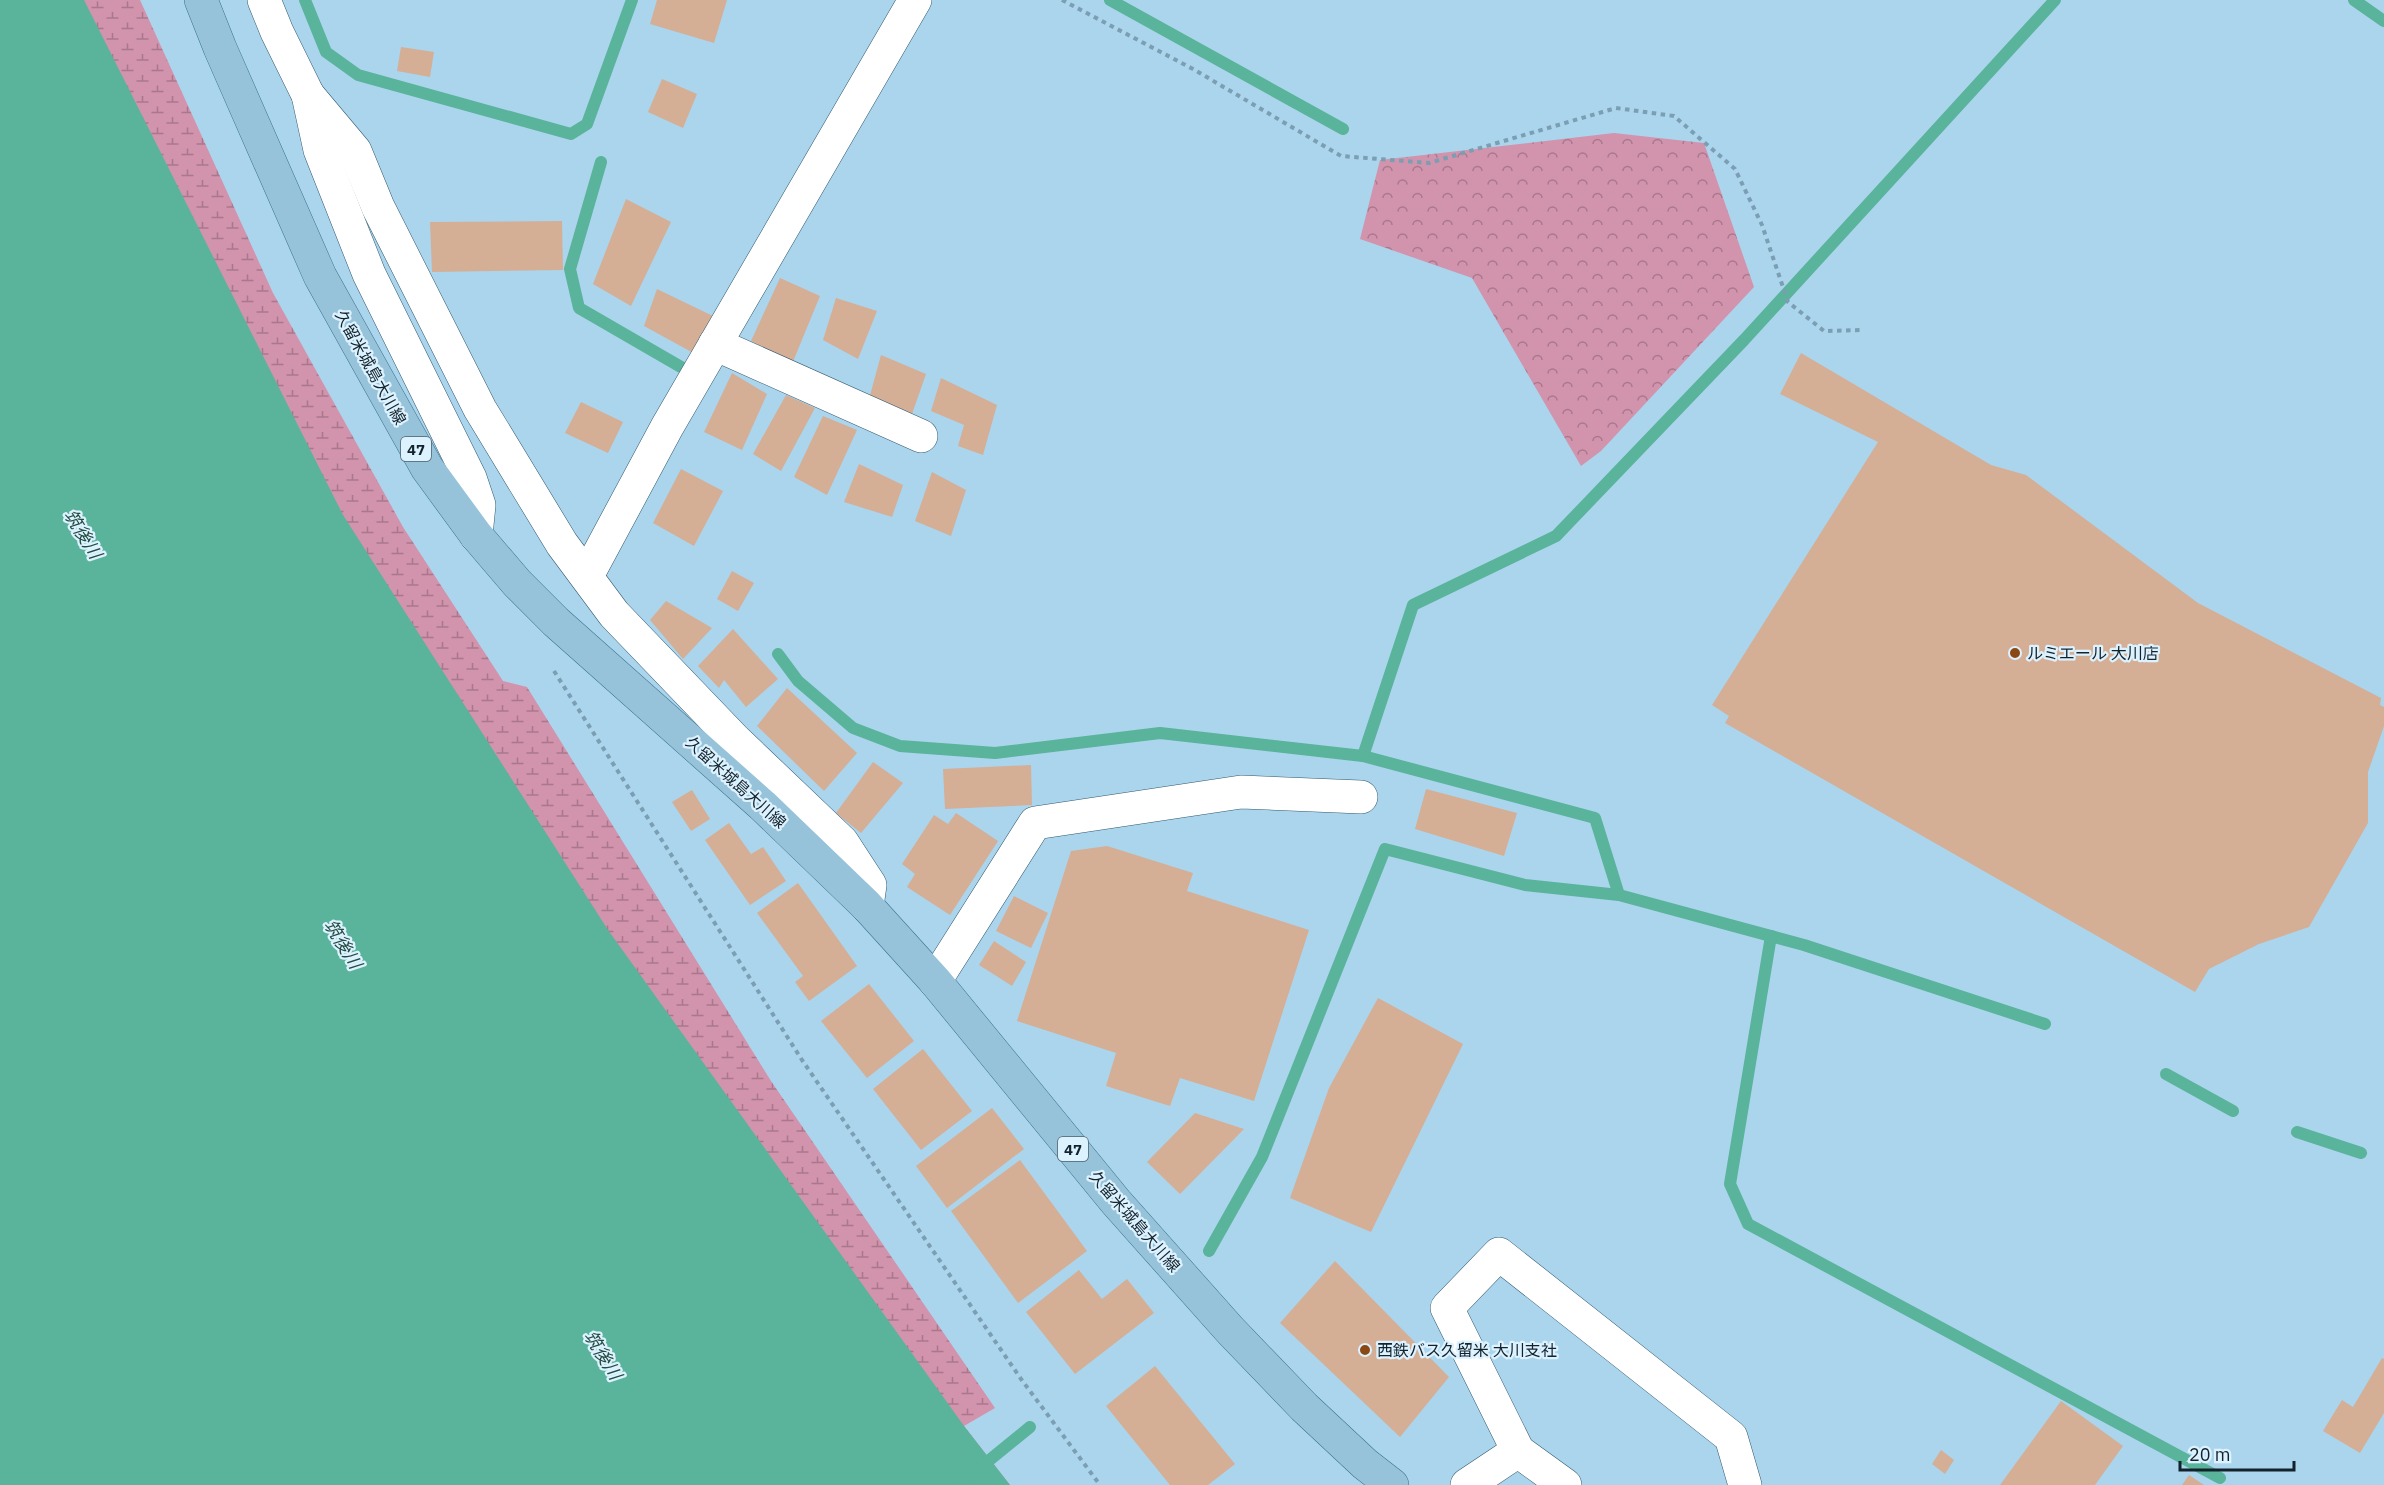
<svg xmlns="http://www.w3.org/2000/svg" width="2384" height="1485" font-family="'IBM Plex Sans','Noto Sans JP',sans-serif">
	<style>
		.forest { fill: url(#forest-crowns) }
		.wetland { fill: url(#wetland-marsh) }
		.water { fill: #5ab39b }
		.lines { fill: none; stroke-linecap: round; stroke-linejoin: round }
		.stream { stroke: #5ab39b; stroke-width: 12 }
		.building { fill: #d5ae96 }
		.minor-casing { stroke: #32596e; stroke-width: 34 }
		.major-casing { stroke: #3c718e; stroke-width: 34 }
		.path { stroke: #7b9eb2; stroke-width: 4; stroke-dasharray: 4.5 4.5; stroke-linecap: butt }
		.minor { stroke: #fff; stroke-width: 33 }
		.major { stroke: #97c3da; stroke-width: 33 }
		.poi-dot { fill: #8a4914; stroke: #ddf2ff; stroke-width: 2 }
		.labels { text-anchor: middle; dominant-baseline: central; stroke-width: 4.5; stroke-linejoin: round; paint-order: stroke }
		.shield { fill: #ddf2ff; stroke: #4f616b; stroke-width: 1.5 }
		.shield-label { font-size: 15px; font-weight: bold; fill: #12232c }
		.street-label { font-size: 16px; fill: #12232c; stroke: #ddf2ff }
		.poi-label { font-size: 16px; fill: #12232c; stroke: #ddf2ff; text-anchor: start }
		.water-label { font-size: 18px; font-style: italic; fill: #234b40; stroke: #ddf2ff }
	</style>
	<defs>
		<pattern id="forest-crowns" width="20" height="18" patternUnits="userSpaceOnUse" patternTransform="scale(1.5)"><rect width="20" height="18" fill="#d293ac"/><path d="M2 6a3 3 0 1 1 6 0M12 15a3 3 0 1 1 6 0" fill="none" stroke="#a9788c"/></pattern>
		<pattern id="wetland-marsh" width="20" height="14" patternUnits="userSpaceOnUse" patternTransform="scale(1.5)"><rect width="20" height="14" fill="#d293ac"/><path d="M1 5h8M5 5V1M11 12h8M15 12V8" fill="none" stroke="#a9788c"/></pattern>
	</defs>
	<rect width="100%" height="100%" fill="#aad5ed"/>
	<polygon class="forest" points="1614,133 1704,143 1754,287 1601,451 1581,466 1472,278 1360,239 1380,160"/>
	<polygon class="wetland" points="0,0 140,0 273,293 403,527 503,681 527,687 771,1081 995,1408 964,1426 1010,1485 958,1485"/>
	<polygon class="water" points="0,0 84,0 343,515 608,930 964,1426 1010,1485 0,1485"/>
	<g class="lines">
		<g class="stream">
			<polyline points="305,0 326,52 358,75 571,134 587,124 632,0"/>
			<polyline points="1110,0 1343,129"/>
			<polyline points="2354,0 2384,21"/>
			<polyline points="601,162 570,269 579,308 681,367"/>
			<polyline points="778,654 798,681 853,728 900,746 995,753 1160,733 1363,756 1595,818 1619,895 1804,945 2045,1024"/>
			<polyline points="1363,756 1413,605 1556,536 1744,340 2055,0"/>
			<polyline points="1771,936 1730,1184 1748,1224 2220,1478"/>
			<polyline points="2166,1074 2233,1111"/>
			<polyline points="2297,1132 2361,1153"/>
			<polyline points="1209,1251 1262,1157 1385,849 1525,885 1619,895"/>
			<polyline points="959,1485 1030,1427"/>
		</g>
	</g>
	<g class="building">
		<polygon points="657,0 727,0 714,43 650,24"/>
		<polygon points="401,47 434,52 430,77 397,71"/>
		<polygon points="662,79 697,94 683,128 648,112"/>
		<polygon points="626,199 671,222 631,306 593,284"/>
		<polygon points="562,221 563,270 432,272 430,222"/>
		<polygon points="780,278 820,296 792,364 751,341"/>
		<polygon points="657,289 715,317 697,355 644,326"/>
		<polygon points="836,298 877,311 858,359 823,340"/>
		<polygon points="1801,353 1991,465 2026,475 2198,603 2381,698 2380,705 2384,707 2384,726 2368,772 2368,823 2309,927 2259,944 2209,969 2195,992 1725,723 1729,716 1712,705 1878,442 1780,394"/>
		<polygon points="881,355 926,374 911,417 869,399"/>
		<polygon points="732,373 767,394 742,450 704,432"/>
		<polygon points="941,378 997,405 983,455 958,446 964,425 931,411"/>
		<polygon points="786,395 815,408 781,471 753,454"/>
		<polygon points="581,402 623,422 608,453 565,433"/>
		<polygon points="823,416 857,430 827,495 794,477"/>
		<polygon points="859,464 903,485 892,517 844,502"/>
		<polygon points="681,469 723,491 694,546 653,523"/>
		<polygon points="932,472 966,490 951,536 915,521"/>
		<polygon points="732,571 754,583 738,611 717,599"/>
		<polygon points="666,601 712,628 683,659 650,620"/>
		<polygon points="733,629 778,679 746,707 724,680 719,688 698,666"/>
		<polygon points="787,688 857,753 824,791 757,726"/>
		<polygon points="873,762 903,783 861,833 836,813"/>
		<polygon points="1031,765 1032,805 945,809 943,769"/>
		<polygon points="1426,789 1517,813 1504,856 1415,829"/>
		<polygon points="692,790 710,819 691,831 672,802"/>
		<polygon points="956,813 998,841 950,915 907,887 915,874 902,864 934,815 948,824"/>
		<polygon points="729,823 751,854 763,847 786,881 750,905 705,840"/>
		<polygon points="1107,846 1193,873 1187,891 1309,930 1254,1101 1180,1078 1170,1106 1106,1086 1116,1053 1017,1021 1071,851"/>
		<polygon points="798,883 857,966 809,1001 795,982 803,976 757,913"/>
		<polygon points="1014,896 1048,913 1031,948 996,931"/>
		<polygon points="994,941 1026,962 1012,986 979,965"/>
		<polygon points="869,984 914,1041 867,1078 821,1021"/>
		<polygon points="1378,998 1463,1044 1371,1232 1290,1198 1329,1088"/>
		<polygon points="923,1049 972,1111 921,1150 873,1089"/>
		<polygon points="992,1108 1024,1149 947,1208 916,1166"/>
		<polygon points="1195,1113 1244,1129 1180,1194 1147,1162"/>
		<polygon points="1020,1160 1087,1251 1018,1303 951,1211"/>
		<polygon points="1335,1261 1449,1377 1400,1437 1280,1323"/>
		<polygon points="1079,1270 1102,1299 1127,1279 1154,1313 1075,1374 1026,1312"/>
		<polygon points="2382,1358 2384,1359 2384,1413 2360,1453 2323,1431 2342,1400 2353,1407"/>
		<polygon points="1155,1366 1235,1464 1208,1485 1170,1485 1106,1406"/>
		<polygon points="2061,1401 2123,1446 2095,1485 2000,1485"/>
		<polygon points="1941,1450 1954,1460 1945,1474 1932,1464"/>
		<polygon points="2189,1475 2204,1485 2182,1485"/>
	</g>
	<g class="lines">
		<g class="minor-casing">
			<g id="minor">
				<polyline points="264,0 277,32 308,95 320,150 369,274 470,478 479,505 476,535"/>
				<polyline points="308,95 355,151 378,207 480,409 562,544 614,614 734,739 842,842 870,885 867,906"/>
				<polyline points="715,344 921,436"/>
				<polyline points="587,576 667,427 915,0"/>
				<polyline points="935,981 1035,823 1241,792 1361,797"/>
				<polyline points="1518,1451 1447,1308 1499,1254 1731,1437 1745,1485"/>
				<polyline points="1467,1485 1518,1451 1565,1485"/>
			</g>
		</g>
		<g class="major-casing">
			<polyline id="major" points="201,0 220,48 320,276 427,468 476,535 517,583 556,622 762,805 867,906 935,981 1116,1202 1230,1330 1304,1407 1365,1464 1392,1485"/>
		</g>
		<g class="path">
			<polyline points="1062,0 1193,69 1341,156 1429,163 1616,108 1674,116 1735,169 1762,225 1788,302 1824,331 1864,330"/>
			<polyline points="554,671 802,1060 1021,1379 1100,1485"/>
		</g>
		<use href="#minor" class="minor"/>
		<use href="#major" class="major"/>
	</g>
	<g class="poi-dot">
		<circle cx="2015" cy="653" r="6"/>
		<circle cx="1365" cy="1350" r="6"/>
	</g>
	<g class="labels">
		<g class="shield">
			<rect x="401" y="437" width="30" height="24" rx="4.5"/>
			<rect x="1058" y="1137" width="30" height="24" rx="4.5"/>
		</g>
		<g class="shield-label">
			<text x="416" y="449">47</text>
			<text x="1073" y="1149">47</text>
		</g>
		<g class="street-label">
			<text transform="translate(371 367) rotate(61)">久留米城島大川線</text>
			<text transform="translate(736 782) rotate(42)">久留米城島大川線</text>
			<text transform="translate(1135 1221) rotate(49)">久留米城島大川線</text>
		</g>
		<g class="poi-label">
			<text x="2027" y="653">ルミエール 大川店</text>
			<text x="1377" y="1350">西鉄バス久留米 大川支社</text>
		</g>
		<g class="water-label">
			<text transform="translate(83 534) rotate(58)">筑後川</text>
			<text transform="translate(343 944) rotate(58)">筑後川</text>
			<text transform="translate(603 1355) rotate(58)">筑後川</text>
		</g>
	</g>
	<path d="M2180 1461v9h114v-9" fill="none" stroke="#12232c" stroke-width="3"/>
	<text x="2189" y="1461" font-size="18" fill="#12232c" stroke="#ddf2ff" stroke-width="4.5" paint-order="stroke">20 m</text>
</svg>
